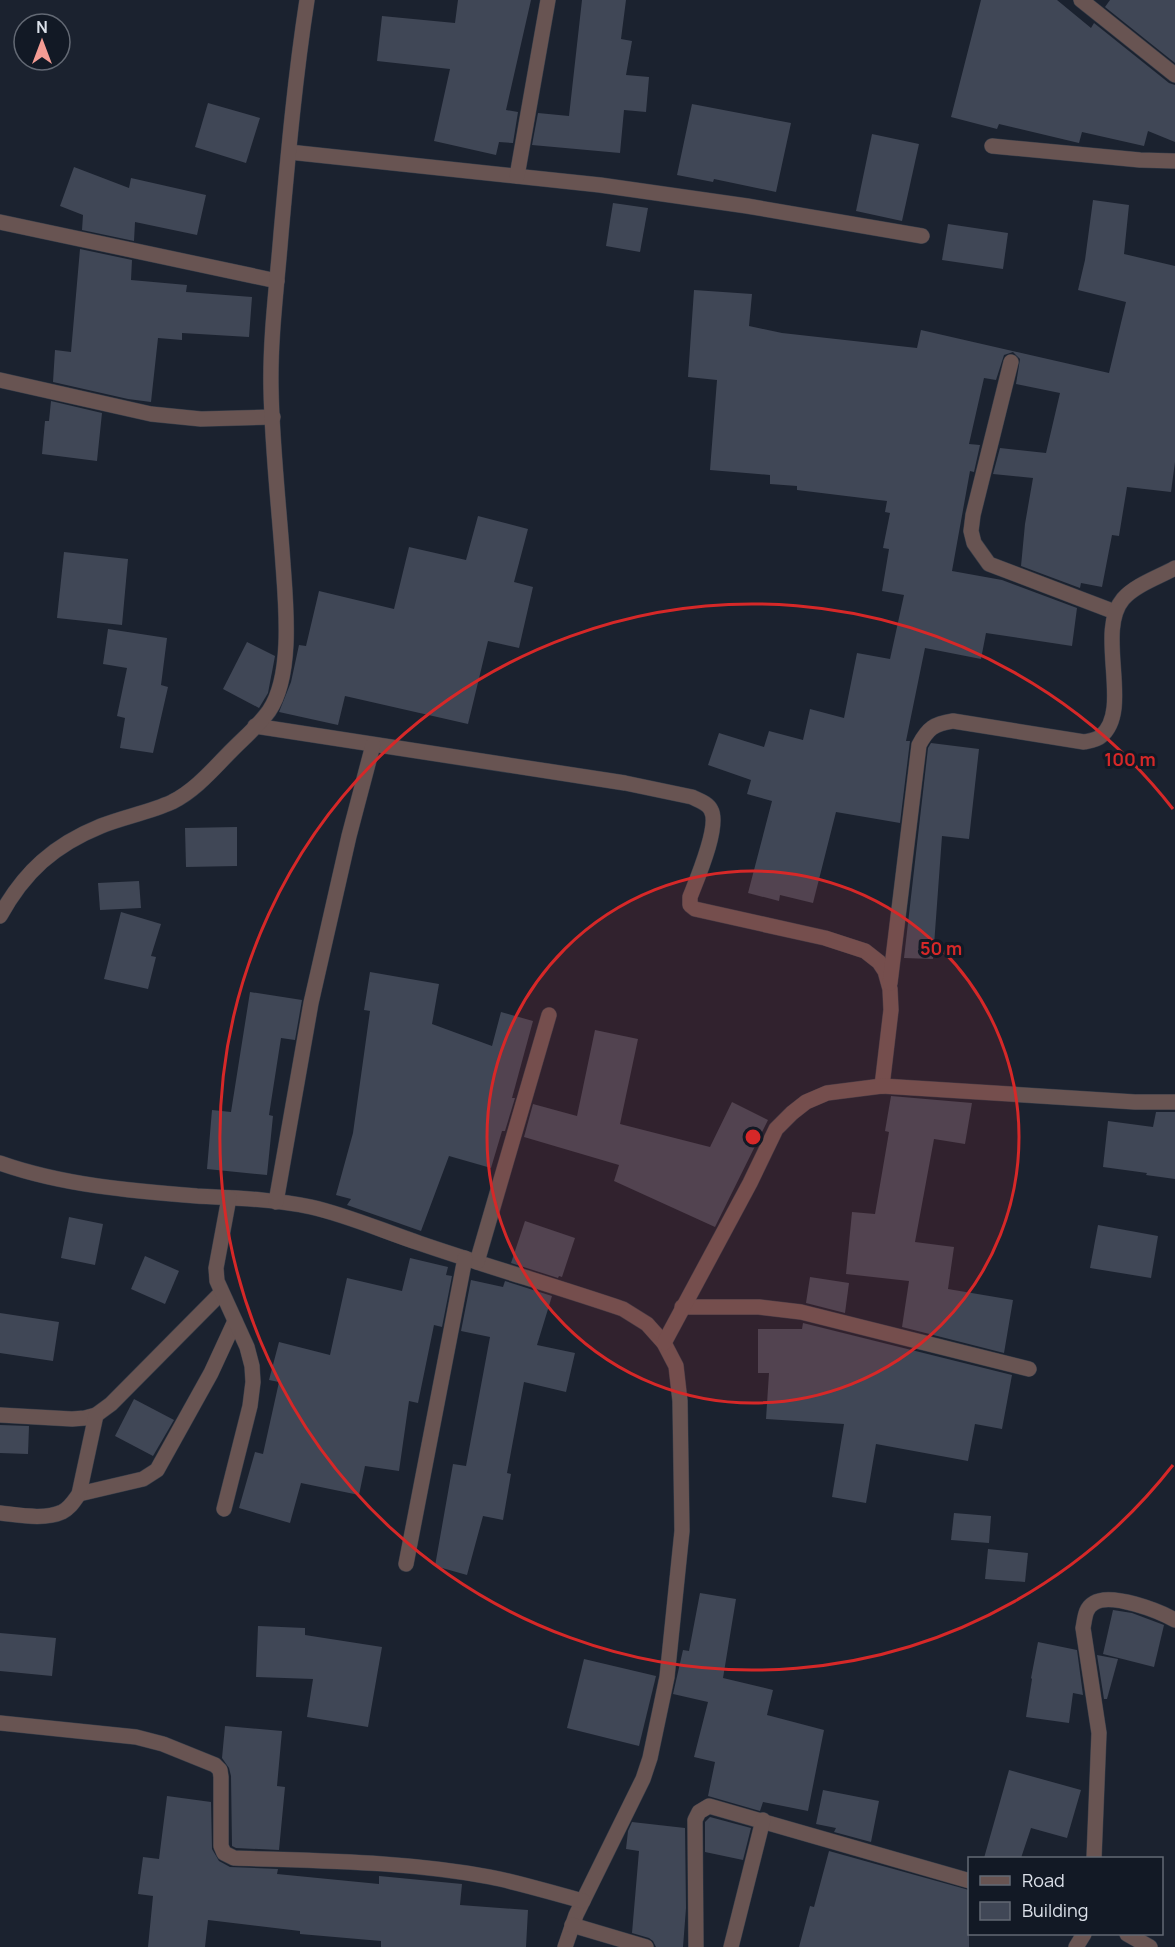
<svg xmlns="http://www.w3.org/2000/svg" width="1175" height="1947" font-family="Manrope,sans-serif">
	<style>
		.building { fill: #404756 }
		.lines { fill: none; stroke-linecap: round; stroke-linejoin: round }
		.minor-casing { stroke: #363d49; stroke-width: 16 }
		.minor { stroke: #685452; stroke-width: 15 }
		.ring { fill: none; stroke: #d62828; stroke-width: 3 }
		.centre { fill: #d62828; stroke: #121925; stroke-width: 3 }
		.ring-label { font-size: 18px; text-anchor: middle; font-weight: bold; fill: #d62828; stroke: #121925; stroke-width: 6; stroke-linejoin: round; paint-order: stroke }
	</style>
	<rect width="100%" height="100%" fill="#1b222f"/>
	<g class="building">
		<polygon points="458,0 531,0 506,110 518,112 513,143 499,142 496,155 434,141 450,69 377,61 382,16 455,23"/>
		<polygon points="582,0 626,0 621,39 632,41 626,75 649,77 646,112 624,110 620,153 532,145 538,113 569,116"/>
		<polygon points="981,0 1057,0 1091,28 1094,23 1169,83 1175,85 1175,142 1148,131 1144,146 1082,132 1079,143 999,124 997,129 951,117"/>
		<polygon points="1110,0 1175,0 1175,63 1105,7"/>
		<polygon points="208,103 260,118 246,163 195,147"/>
		<polygon points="692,104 791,123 776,192 714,179 713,182 677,175"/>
		<polygon points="872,134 919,144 902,221 856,211"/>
		<polygon points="74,167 129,188 131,178 206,195 197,235 135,222 134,241 82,230 83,215 60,206"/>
		<polygon points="1093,200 1129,205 1124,254 1175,266 1175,462 1171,492 1127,487 1119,536 1112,535 1102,587 1081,583 1080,588 1021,566 1025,524 1033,478 993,474 1000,448 1046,453 1060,393 1016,384 1020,359 1013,352 1004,355 996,380 984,378 969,444 980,445 974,472 970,471 952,571 1002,580 1077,608 1072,646 986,633 981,659 925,648 906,741 910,741 900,823 836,812 813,903 780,895 779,901 748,893 772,801 747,794 751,780 708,765 719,733 764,747 769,731 803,740 810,709 844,718 857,653 890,659 904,595 882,591 889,549 883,548 890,513 885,512 887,501 797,490 797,486 770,484 770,475 710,470 717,380 688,377 694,290 752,294 749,326 782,333 917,348 921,330 1109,373 1126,302 1078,290 1085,260"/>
		<polygon points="613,203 648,208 640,252 606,246"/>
		<polygon points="948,224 1008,233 1003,269 942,260"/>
		<polygon points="80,249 132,260 131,280 187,285 186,292 252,297 249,337 182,333 182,340 158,338 151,402 128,399 53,382 55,350 71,352"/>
		<polygon points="51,401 102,413 97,461 42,454 45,421 49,421"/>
		<polygon points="478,516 528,529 514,582 533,587 519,648 488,641 468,724 345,696 338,725 279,712 291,682 299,645 306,646 319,591 394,609 409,547 466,560"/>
		<polygon points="64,552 128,559 122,625 57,618"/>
		<polygon points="108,629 167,638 161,685 168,687 153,753 120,748 125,718 117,716 127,668 103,664"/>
		<polygon points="247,642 275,656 268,693 259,708 223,689"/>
		<polygon points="931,743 979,749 969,839 942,836 933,959 904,958 928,748"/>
		<polygon points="237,827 237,866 186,867 185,828"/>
		<polygon points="139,881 141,908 100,910 98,883"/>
		<polygon points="121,912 161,924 151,956 156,957 148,989 104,979"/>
		<polygon points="370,972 439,984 432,1024 492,1046 501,1012 533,1021 512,1098 515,1098 505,1131 502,1131 491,1168 449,1156 421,1231 347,1205 351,1199 336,1195 353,1133 370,1011 364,1010"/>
		<polygon points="250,992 302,1000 295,1040 281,1038 269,1115 273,1116 267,1175 207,1169 212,1110 231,1112"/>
		<polygon points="595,1030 638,1039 620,1124 710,1147 732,1102 768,1120 715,1227 614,1181 619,1165 524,1137 533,1104 577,1116"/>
		<polygon points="891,1096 972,1103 965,1144 934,1139 915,1242 954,1247 948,1289 1013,1300 1004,1353 902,1327 909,1281 846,1274 852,1212 875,1214 889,1132 885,1131"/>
		<polygon points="1156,1112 1175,1112 1175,1179 1146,1175 1147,1173 1103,1167 1108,1121 1153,1127"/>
		<polygon points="69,1217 103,1224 95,1265 61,1258"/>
		<polygon points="525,1221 575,1238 562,1277 559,1276 558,1278 511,1263"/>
		<polygon points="1098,1225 1158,1236 1151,1278 1090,1268"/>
		<polygon points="145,1256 179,1271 165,1304 131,1289"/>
		<polygon points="410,1258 448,1267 446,1275 452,1276 442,1327 434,1325 418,1403 409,1401 399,1471 365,1466 359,1495 301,1483 290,1523 239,1508 255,1452 263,1454 279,1382 269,1380 279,1342 330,1355 347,1278 402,1291"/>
		<polygon points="810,1277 849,1283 845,1313 806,1303"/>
		<polygon points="471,1280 503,1287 505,1281 552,1296 537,1345 575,1353 566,1392 524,1382 507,1473 511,1474 503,1520 483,1516 467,1575 435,1566 453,1464 466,1466 490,1337 461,1331"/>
		<polygon points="0,1313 59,1322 53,1361 0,1353"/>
		<polygon points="803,1323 1012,1375 1002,1429 975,1424 968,1461 876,1444 866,1503 832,1497 844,1424 766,1419 769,1373 758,1373 758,1329 802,1329"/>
		<polygon points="134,1399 174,1420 153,1456 115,1436"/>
		<polygon points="0,1425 29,1426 28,1454 0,1453"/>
		<polygon points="954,1513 991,1516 989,1543 951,1540"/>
		<polygon points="988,1549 1028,1553 1025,1582 985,1579"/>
		<polygon points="700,1593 736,1599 723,1678 773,1690 767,1715 824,1730 808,1811 763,1802 760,1811 708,1796 715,1762 694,1757 708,1702 673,1694 683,1650 689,1651"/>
		<polygon points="1113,1610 1132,1613 1164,1625 1154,1667 1103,1654"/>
		<polygon points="258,1626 305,1628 305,1635 382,1647 368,1727 307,1717 313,1679 256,1677"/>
		<polygon points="0,1633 56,1638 52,1676 0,1671"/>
		<polygon points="1038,1642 1077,1650 1083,1695 1073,1693 1069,1723 1026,1717 1032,1679 1031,1678"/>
		<polygon points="1097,1655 1118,1659 1107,1699 1104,1699"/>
		<polygon points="584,1659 656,1676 639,1746 567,1728"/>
		<polygon points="225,1726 282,1731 277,1786 285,1787 279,1850 236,1848 232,1846 231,1776 229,1768 222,1758"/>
		<polygon points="1009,1770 1081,1790 1067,1838 1031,1828 1021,1858 984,1858"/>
		<polygon points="823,1790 879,1801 871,1842 834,1832 836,1828 816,1824"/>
		<polygon points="167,1796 211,1802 212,1849 219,1861 230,1867 278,1869 277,1874 379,1884 379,1876 462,1884 460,1905 528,1910 526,1947 381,1947 381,1941 300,1934 300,1931 208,1920 205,1947 148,1947 153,1896 138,1894 143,1857 159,1859"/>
		<polygon points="710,1817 751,1828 743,1860 705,1852 705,1822"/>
		<polygon points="632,1822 685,1828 686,1908 683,1947 656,1947 653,1941 649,1938 632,1933 639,1851 626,1849 628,1831"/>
		<polygon points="829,1851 969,1890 969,1947 799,1947 810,1906 814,1907"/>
	</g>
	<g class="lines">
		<g class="minor-casing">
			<g id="minor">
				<polyline points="1081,0 1175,75"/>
				<polyline points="992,146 1140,160 1175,161"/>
				<polyline points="289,152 600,185 747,206 922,236"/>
				<polyline points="517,176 548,0"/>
				<polyline points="0,222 277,281"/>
				<polyline points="1011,362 973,515 971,531 974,543 989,564 1115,612"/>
				<polyline points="0,380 151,414 201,419 273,417"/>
				<path d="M255 726 625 783 692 797C698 800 708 803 711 810 720 826 697 879 690 897V905L695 909 825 938 865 951 879 962 885 971 890 989 891 1010 882 1086"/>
				<path d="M0 916C24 872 54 845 101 826 124 817 150 812 172 802 196 790 214 768 232 750 245 737 259 725 269 711 293 676 286 605 283 564 279 506 272 447 271 388 270 337 277 285 281 234 288 156 295 77 307 0"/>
				<path d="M890 983 919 745C928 728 934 724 953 721L1084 742C1089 741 1097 740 1101 736 1133 710 1095 632 1123 599 1135 585 1159 577 1175 568"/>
				<path d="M0 1163C62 1185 132 1191 197 1196 235 1198 273 1199 311 1207 347 1215 383 1231 419 1243 486 1266 555 1286 623 1309L647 1324 664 1343 676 1366 680 1401 682 1531 667 1677 650 1758 643 1779 576 1915 565 1947"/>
				<polyline points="276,1202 311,1003 349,836 373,745"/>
				<polyline points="477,1262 549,1015"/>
				<polyline points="682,1307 759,1307 801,1312 1029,1369"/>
				<polyline points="664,1343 750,1183 776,1129 792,1113 806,1102 827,1093 882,1086 1135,1102 1175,1102"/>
				<polyline points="0,1415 72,1419 85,1418 96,1415 111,1404 221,1293"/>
				<polyline points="79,1494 143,1479 157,1470 211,1373 235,1321"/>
				<polyline points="224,1509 250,1406 253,1382 252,1366 247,1347 217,1281 216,1268 229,1198"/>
				<path d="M0 1513C19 1515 45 1520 62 1512 70 1508 74 1501 79 1494L96 1415"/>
				<polyline points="406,1564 465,1258"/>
				<path d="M0 1723 136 1737 163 1744 215 1765 220 1770 221 1777V1846L224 1853 234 1858C320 1861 405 1861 490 1877 521 1883 552 1893 583 1901"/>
				<path d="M1094 1858 1099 1733 1083 1628C1085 1618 1085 1608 1094 1603 1111 1592 1159 1611 1175 1620"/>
				<polyline points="572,1925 646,1947"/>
				<polyline points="1127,1934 1150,1947"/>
				<polyline points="696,1947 695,1820 699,1812 709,1806 970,1881"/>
				<polyline points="731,1947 763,1820"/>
				<polyline points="1076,1947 1084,1934"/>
			</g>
		</g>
		<use href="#minor" class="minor"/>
	</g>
	<circle cx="753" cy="1137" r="266" fill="#d62828" fill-opacity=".12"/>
	<g class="ring">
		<circle cx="753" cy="1137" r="266"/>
		<path d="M1173 1465A533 533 0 1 1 1173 809"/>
	</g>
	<circle cx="753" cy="1137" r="9" class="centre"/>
	<g class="ring-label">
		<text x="1130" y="766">100 m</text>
		<text x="941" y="955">50 m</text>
	</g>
	<rect x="968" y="1857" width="195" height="78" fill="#121925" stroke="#636974" stroke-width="1.5"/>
	<rect x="980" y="1876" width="30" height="9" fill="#685452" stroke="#636974" stroke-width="1.5"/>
	<text x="1022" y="1887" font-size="18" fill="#dce1ea">Road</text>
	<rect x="980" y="1902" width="30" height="18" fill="#404756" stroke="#636974" stroke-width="1.5"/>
	<text x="1022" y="1917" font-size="18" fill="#dce1ea">Building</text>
	<g transform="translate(42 42)"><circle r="28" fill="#121925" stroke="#636974" stroke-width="1.5"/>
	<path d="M0-4.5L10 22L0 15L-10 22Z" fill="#f59c94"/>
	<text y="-9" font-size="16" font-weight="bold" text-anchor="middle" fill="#dce1ea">N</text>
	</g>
</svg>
